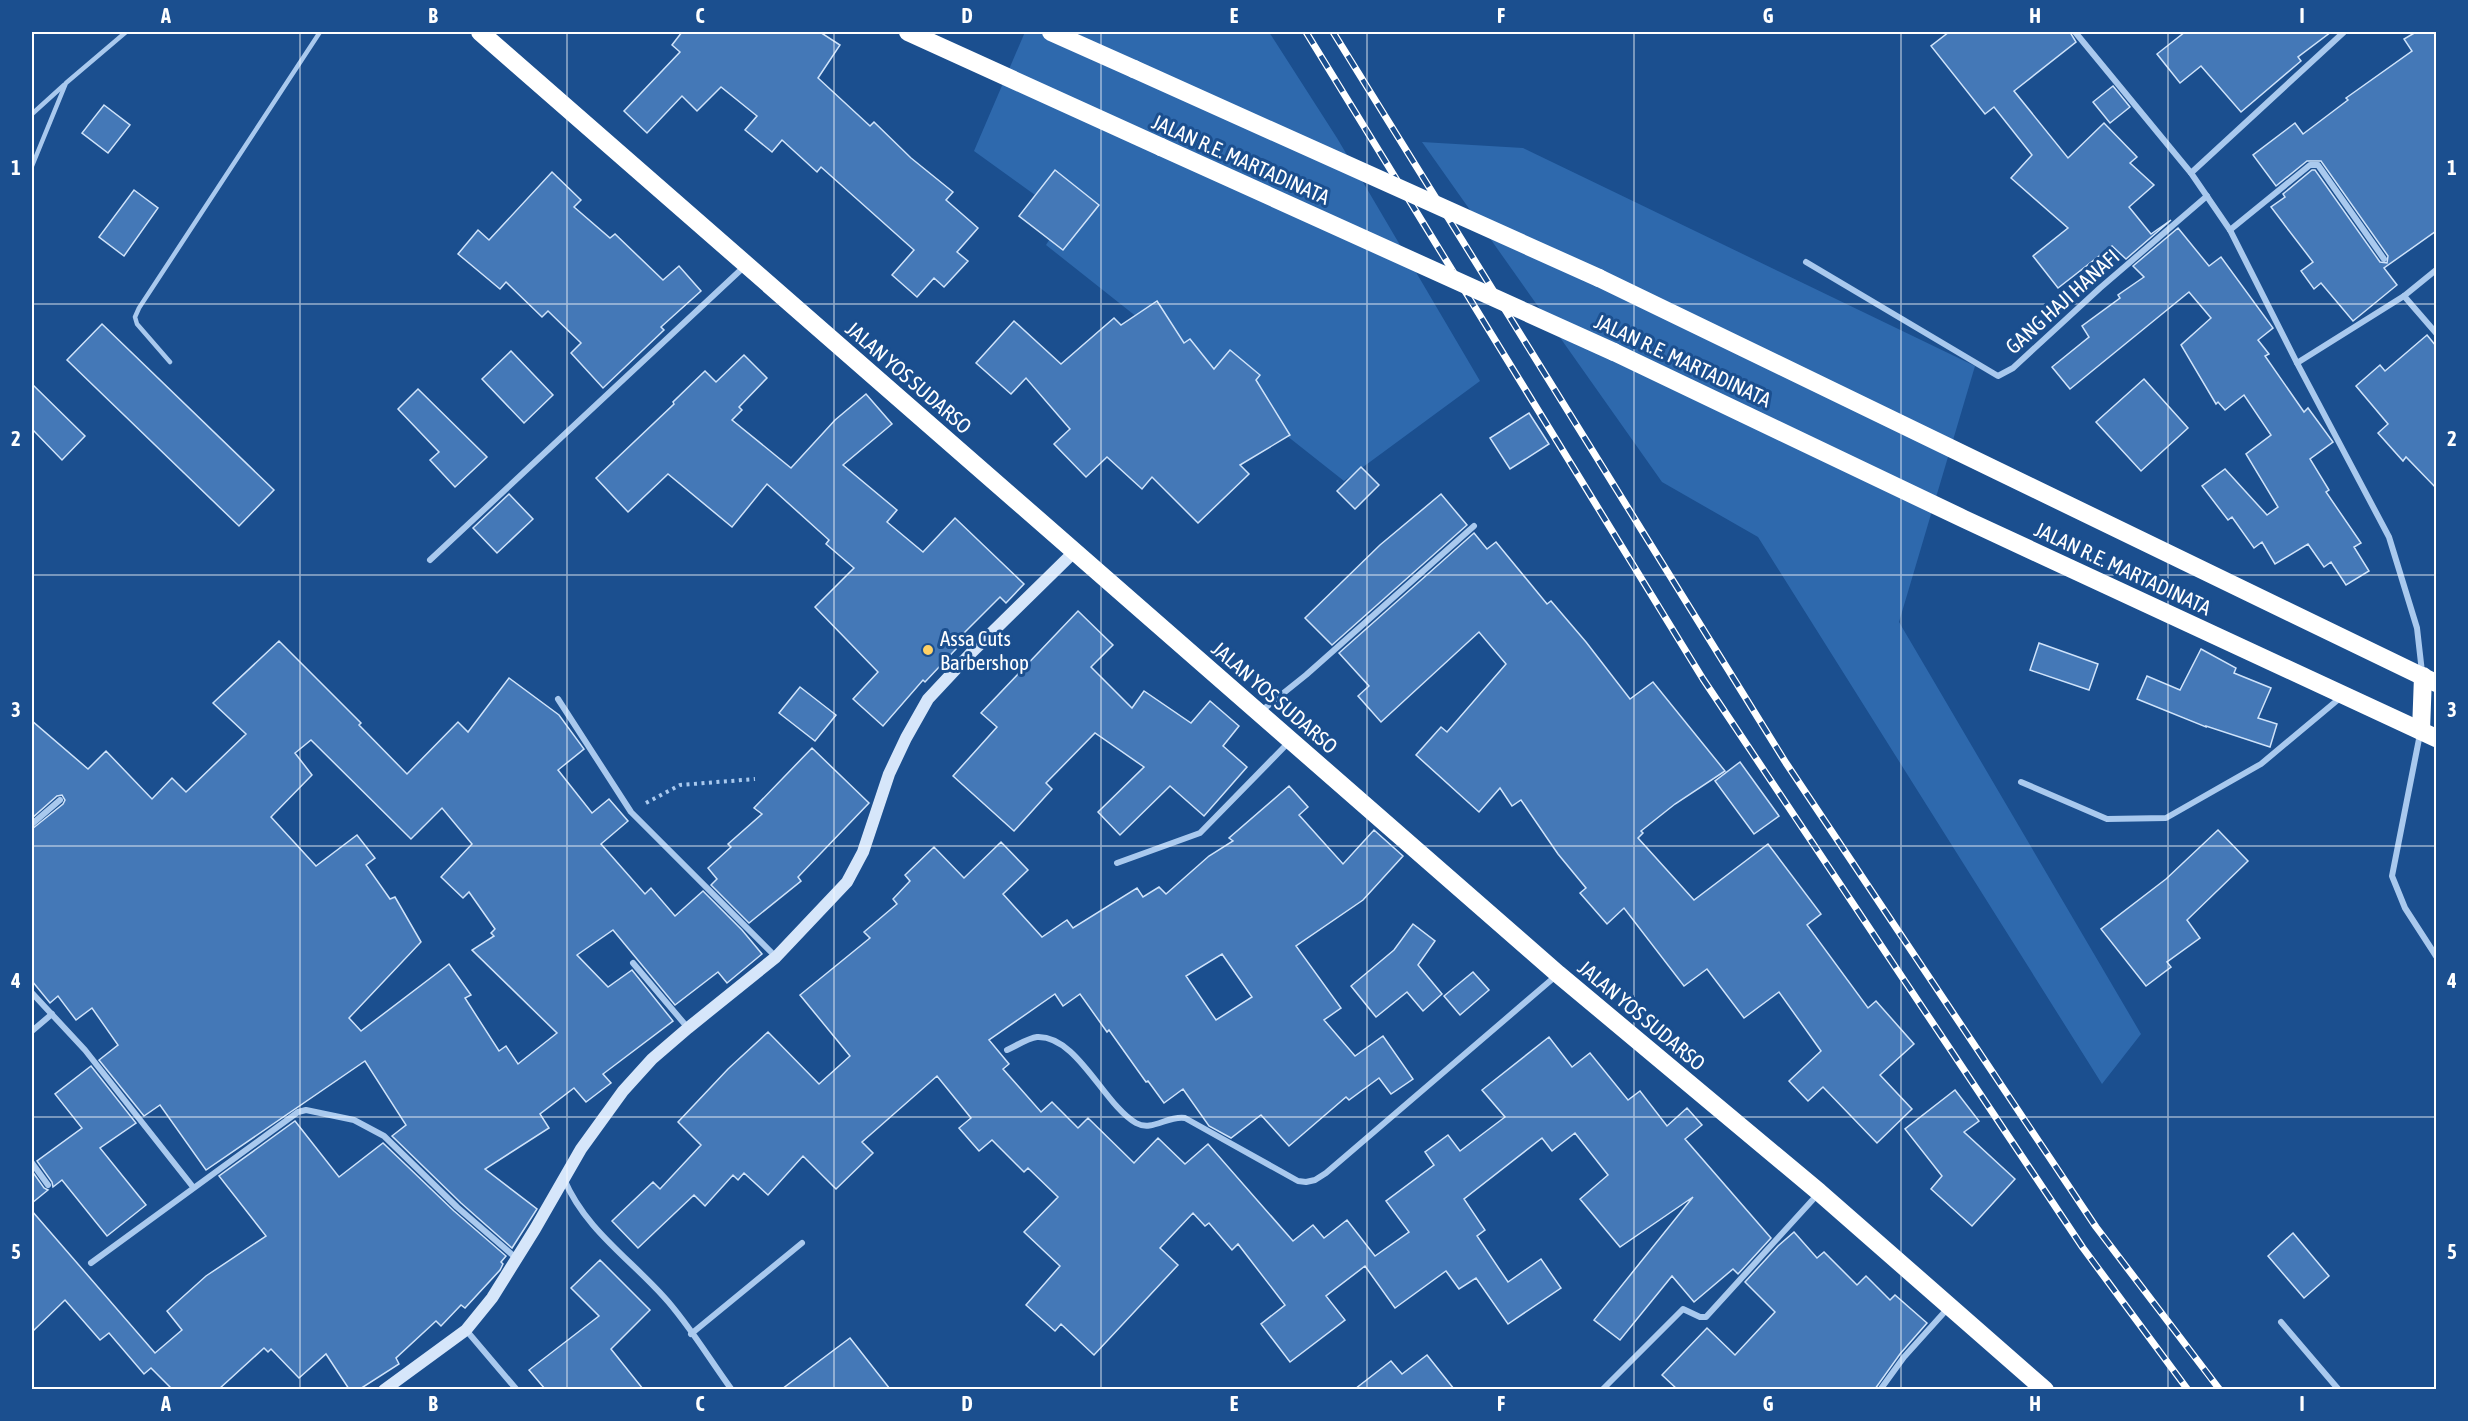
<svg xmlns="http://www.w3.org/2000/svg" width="2468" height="1421" font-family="'Asap Condensed',sans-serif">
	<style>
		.green { fill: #2e69ad }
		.building { fill: #4478b7; stroke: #cfe3fa; stroke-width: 1.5; fill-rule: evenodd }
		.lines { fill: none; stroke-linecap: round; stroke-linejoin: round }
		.path { stroke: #a9c9ee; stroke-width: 4; stroke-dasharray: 3 4.5; stroke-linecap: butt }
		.lane { stroke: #a9c9ee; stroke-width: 4.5 }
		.street { stroke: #a9c9ee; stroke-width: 6 }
		.secondary { stroke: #d6e6fa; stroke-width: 12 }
		.highway { stroke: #fff; stroke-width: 18 }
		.rail-casing { stroke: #fff; stroke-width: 7 }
		.rail { stroke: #1b4f8f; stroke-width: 4.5; stroke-dasharray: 14; stroke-linecap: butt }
		.highway-bridge { stroke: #fff; stroke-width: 18 }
		.grid { fill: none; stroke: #fff; stroke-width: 1.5; stroke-opacity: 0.55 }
		.poi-dot { fill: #ffd166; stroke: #1b4f8f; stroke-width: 2 }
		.labels { text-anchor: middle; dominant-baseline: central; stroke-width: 6; stroke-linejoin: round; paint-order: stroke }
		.street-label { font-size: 21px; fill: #fff; stroke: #1b4f8f }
		.poi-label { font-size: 21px; fill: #fff; stroke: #1b4f8f; text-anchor: start }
		.neatline { fill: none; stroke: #fff; stroke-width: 2 }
		.grid-label { font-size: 20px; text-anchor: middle; font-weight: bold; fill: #fff }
	</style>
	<rect width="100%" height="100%" fill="#1b4f8f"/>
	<g class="green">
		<polygon points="1025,32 1269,32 1337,138 1480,381 1344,481 1046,245 1064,216 974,151"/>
		<polygon points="1422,142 1523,148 1975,366 1899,622 2141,1034 2102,1084 1758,537 1662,482"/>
	</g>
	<g class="building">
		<polygon points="682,32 820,32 840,45 818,78 870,126 874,122 911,158 953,192 946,200 978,228 957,252 968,261 944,287 934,278 917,297 892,275 914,250 821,167 817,172 782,140 772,152 745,130 757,116 721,87 697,111 682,96 647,133 624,111 680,52 672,45"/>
		<polygon points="1949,32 2070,32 2076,42 2014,91 2068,158 2104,123 2137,157 2130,163 2154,185 2129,207 2151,234 2171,220 2126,259 2112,246 2058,288 2033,256 2068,228 2011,178 2032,155 1994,107 1985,114 1931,46"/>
		<polygon points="2185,32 2331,32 2298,57 2301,61 2241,112 2201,66 2180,83 2157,54"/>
		<polygon points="2416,32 2436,32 2436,231 2384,268 2397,285 2353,321 2321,283 2314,289 2301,271 2313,262 2271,207 2285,197 2283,194 2312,170 2315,170 2380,262 2387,263 2388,256 2321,161 2307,161 2276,186 2253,155 2295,123 2303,134 2348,100 2346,98 2412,51 2404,39"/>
		<polygon points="2113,86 2130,107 2110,123 2093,102"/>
		<polygon points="104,105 130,125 108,153 82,133"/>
		<polygon points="1055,170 1099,205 1063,250 1019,216"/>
		<polygon points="552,172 581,200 574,207 610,238 615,234 663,280 679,266 701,291 661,327 664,330 603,388 571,353 581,343 548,311 542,317 506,282 500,289 458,254 478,230 489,240"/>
		<polygon points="134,190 158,208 124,256 99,237"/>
		<polygon points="2178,228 2209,266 2221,257 2273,328 2258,340 2269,354 2265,356 2304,412 2308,408 2333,442 2310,459 2329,490 2326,492 2361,543 2354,547 2369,571 2346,585 2331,562 2324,567 2308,544 2275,564 2262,542 2254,548 2232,517 2228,520 2202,486 2225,469 2267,515 2278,507 2246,454 2271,435 2244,395 2225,410 2218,402 2216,404 2181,345 2211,318 2189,292 2070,389 2052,367 2089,337 2082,326 2120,298 2118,295 2144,277 2133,266"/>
		<polygon points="1157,301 1184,343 1190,339 1214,369 1230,350 1260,375 1256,380 1290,435 1240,465 1249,474 1198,523 1152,477 1142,489 1107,457 1086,477 1054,444 1070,429 1026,378 1011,394 976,363 1014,321 1061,364 1114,318 1121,325"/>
		<polygon points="102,324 274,490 239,526 67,360"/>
		<polygon points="2427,335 2436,346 2436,488 2406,457 2403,461 2378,433 2388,424 2356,386 2380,365 2385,371"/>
		<polygon points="511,351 553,395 524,423 482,379"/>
		<polygon points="744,355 767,378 739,407 742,410 732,420 791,468 835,420 866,394 892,424 843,465 897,510 887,522 923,552 955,518 1024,584 1006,603 1000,597 952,645 956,649 925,682 923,680 883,726 853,699 878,672 815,607 854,568 826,544 829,540 767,484 732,527 668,474 628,512 596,478 674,404 673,402 705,371 716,382"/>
		<polygon points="2144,379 2188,428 2141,471 2096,422"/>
		<polygon points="32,384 85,436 62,460 32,429"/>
		<polygon points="418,389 487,457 455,487 430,460 439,452 398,409"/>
		<polygon points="1529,413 1549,444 1510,469 1490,438"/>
		<polygon points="1361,467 1379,485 1355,509 1337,491"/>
		<polygon points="509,494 533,519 497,553 473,528"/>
		<polygon points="1441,494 1467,525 1332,645 1305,618 1380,545"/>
		<polygon points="1474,533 1487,549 1496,542 1547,604 1551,601 1586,642 1630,699 1653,682 1725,771 1675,804 1641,831 1643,833 1638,838 1694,900 1768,844 1821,914 1807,925 1868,1008 1876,1001 1914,1044 1880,1075 1912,1109 1877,1143 1823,1087 1808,1101 1789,1081 1821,1051 1779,992 1744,1018 1707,969 1684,986 1624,908 1607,924 1580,893 1586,888 1558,854 1521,800 1512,806 1500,788 1479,812 1416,755 1441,727 1447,732 1506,664 1479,632 1381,722 1358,696 1369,686 1339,653"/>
		<polygon points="1078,611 1113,645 1091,667 1132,708 1144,691 1191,723 1210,701 1239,726 1223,746 1247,767 1204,816 1170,786 1120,835 1098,812 1144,767 1095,733 1046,783 1052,789 1014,831 953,776 997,727 981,713"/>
		<path d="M279 641 361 723 359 725 407 774 458 722 468 732 509 678 559 715 584 749 558 770 592 813 609 799 628 821 601 844 645 894 651 888 675 916 703 891 742 930 762 954 727 983 718 972 675 1005 613 930 577 955 608 987 632 970 673 1021 603 1074 611 1083 586 1102 574 1088 540 1114 549 1128 485 1169 537 1209 512 1248 461 1203 392 1136 406 1125 365 1061 206 1170 160 1105 144 1116 99 1060 118 1045 92 1008 76 1020 58 996 50 1003 32 981V829L63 804 65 800 62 795 57 796 32 818V721L88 769 106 751 152 799 172 778 186 792 246 734 213 703ZM311 740 411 839 442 808 472 844 441 877 463 898 469 892 495 929 491 933 494 936 472 950 557 1033 518 1064 506 1046 499 1051 465 998 471 995 449 964 361 1031 349 1018 421 942 395 897 390 899 366 865 375 858 357 835 316 866 271 817 312 775 295 753Z"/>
		<polygon points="2039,643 2098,664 2089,690 2030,670"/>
		<polygon points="2201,649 2236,668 2234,673 2271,688 2258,718 2277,724 2270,747 2206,726 2206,727 2137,699 2147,676 2180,690"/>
		<polygon points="800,687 836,715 815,741 779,713"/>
		<polygon points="812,748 869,803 798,877 801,881 749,923 711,885 717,879 708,868 731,847 728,844 762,814 754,808"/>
		<polygon points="1740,762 1779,816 1754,834 1715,781"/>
		<path d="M1289 786 1308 807 1299 815 1343 864 1374 830 1403 856 1363 900 1296 946 1341 1008 1324 1020 1355 1056 1383 1036 1413 1079 1391 1094 1379 1078 1349 1100 1346 1097 1289 1146 1261 1115 1231 1138 1209 1126 1183 1089 1164 1103 1148 1081 1146 1082 1109 1030 1107 1032 1080 994 1063 1006 1055 994 989 1040 1009 1064 1003 1069 1041 1112 1052 1102 1078 1128 1088 1118 1134 1163 1158 1138 1185 1164 1208 1144 1293 1241 1313 1225 1324 1238 1347 1220 1375 1256 1409 1232 1386 1201 1434 1165 1425 1152 1448 1135 1460 1151 1505 1117 1482 1090 1549 1037 1572 1067 1590 1053 1628 1100 1640 1091 1667 1126 1687 1108 1702 1125 1685 1139 1771 1238 1738 1274 1733 1269 1694 1302 1672 1276 1620 1340 1594 1320 1693 1197 1620 1247 1580 1199 1608 1175 1575 1133 1552 1151 1542 1138 1464 1199 1485 1230 1477 1236 1508 1282 1541 1259 1561 1288 1508 1324 1476 1278 1459 1289 1446 1271 1395 1308 1365 1266 1326 1296 1345 1320 1290 1362 1261 1324 1285 1305 1238 1244 1232 1250 1209 1223 1205 1226 1193 1213 1160 1248 1178 1265 1094 1355 1061 1324 1055 1331 1026 1305 1060 1266 1024 1232 1058 1197 1028 1168 1024 1172 992 1140 979 1151 959 1128 971 1118 937 1076 862 1142 873 1153 836 1189 803 1156 768 1195 744 1173 738 1180 733 1175 705 1206 694 1195 638 1248 612 1221 653 1182 660 1189 701 1145 678 1122 728 1069 768 1032 819 1084 850 1056 800 995 870 938 864 932 897 904 893 899 910 881 905 875 934 847 964 878 1001 842 1028 870 1003 894 1042 937 1067 920 1073 928 1137 888 1143 897 1159 887 1166 894 1209 856 1233 841 1229 838ZM1222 954 1252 997 1216 1020 1186 976Z"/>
		<polygon points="2218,830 2248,861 2187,920 2200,938 2167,962 2171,967 2146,986 2101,929 2166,879"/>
		<polygon points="1413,924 1435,941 1418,965 1442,994 1423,1011 1407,992 1376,1017 1351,986 1394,950"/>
		<polygon points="1473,972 1489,990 1460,1015 1444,996"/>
		<polygon points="91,1066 136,1123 100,1148 146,1205 107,1236 62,1180 53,1187 52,1182 37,1161 82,1128 55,1094"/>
		<polygon points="1955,1090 1979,1121 1964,1132 2015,1179 1972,1226 1931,1189 1942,1176 1905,1129"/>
		<polygon points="295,1121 339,1177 383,1143 454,1211 506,1256 501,1262 503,1264 500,1270 465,1308 461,1305 441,1326 436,1321 396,1358 399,1364 360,1389 349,1389 326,1354 299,1378 271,1349 268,1352 264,1348 219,1389 172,1389 151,1368 144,1374 109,1333 100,1340 65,1300 32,1332 32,1211 155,1353 182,1330 167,1311 206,1276 266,1236 219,1176"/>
		<polygon points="32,1171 44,1188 48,1190 32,1203"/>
		<polygon points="1794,1232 1817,1258 1824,1252 1857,1285 1866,1276 1890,1300 1895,1295 1927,1323 1900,1354 1875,1389 1677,1389 1662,1375 1707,1328 1735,1355 1775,1312 1745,1282 1778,1246"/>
		<polygon points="2293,1233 2329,1276 2304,1298 2268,1256"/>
		<polygon points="600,1260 650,1310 611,1349 643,1389 545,1389 529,1370 599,1316 571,1288"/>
		<polygon points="850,1338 890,1389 782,1389"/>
		<polygon points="1427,1355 1454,1389 1355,1389 1391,1361 1402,1374"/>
	</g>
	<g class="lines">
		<polyline class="path" points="646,803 680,785 755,779"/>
		<g class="lane">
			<polyline points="32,114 64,85"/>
			<polyline points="32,166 66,83 126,32"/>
			<polyline points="170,362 137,324 135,317 139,308 320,32"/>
		</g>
		<g class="street">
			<polyline points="2075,32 2191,173 2230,230 2297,363 2389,537 2417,628 2422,672"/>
			<polyline points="2191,173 2344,32"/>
			<polyline points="2230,230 2310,165 2318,165 2384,259"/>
			<polyline points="1806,262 1998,376 2013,368 2100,288 2207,196"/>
			<polyline points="2404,296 2436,333"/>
			<polyline points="2297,363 2404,296 2436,270"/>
			<polyline points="430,560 746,265"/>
			<polyline points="558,699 631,812 776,957"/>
			<polyline points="1260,712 1306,675 1474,526"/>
			<polyline points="2420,734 2392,876 2405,908 2436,956"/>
			<polyline points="2021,782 2107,819 2166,818 2261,764 2340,698"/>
			<polyline points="32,824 60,800"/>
			<polyline points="1117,863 1200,833 1289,742"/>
			<polyline points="633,963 688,1028"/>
			<polyline points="32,993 85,1050 193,1187"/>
			<polyline points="32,1031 52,1014"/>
			<path d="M1007 1050C1016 1046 1028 1038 1037 1037 1077 1035 1104 1105 1136 1123 1152 1132 1168 1115 1185 1118L1298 1181 1306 1182 1315 1180 1326 1173 1557 975"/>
			<polyline points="32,1163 48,1185"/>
			<path d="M564 1179C585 1229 629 1258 664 1297 688 1323 710 1360 732 1390"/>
			<polyline points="91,1263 298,1112 306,1110 354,1120 384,1136 457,1207 516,1258"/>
			<polyline points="2281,1322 2339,1390"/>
			<polyline points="466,1330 517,1390"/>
			<polyline points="691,1334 802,1243"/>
			<polyline points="1602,1390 1683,1309 1700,1317 1706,1317 1817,1195"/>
			<polyline points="1880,1390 1904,1357 1949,1307"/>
		</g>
		<polyline class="secondary" points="384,1390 466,1330 492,1298 535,1229 581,1149 623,1091 652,1059 688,1028 776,957 847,882 863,852 889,774 906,738 928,699 971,653 1074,552"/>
		<g class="highway">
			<polyline points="480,32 1558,974 1819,1192 2045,1390"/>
			<polyline points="908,32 1161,147"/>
			<polyline points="1051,32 1134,69"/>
			<polyline points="1599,278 2436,683"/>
			<polyline points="1614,352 1964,519 2436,738"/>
			<polyline points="2421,731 2423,676"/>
		</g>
		<g class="rail-casing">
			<g id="rail">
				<polyline points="1306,32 1703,679 2083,1248 2188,1390"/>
				<polyline points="1333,32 1786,763 2096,1227 2220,1390"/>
			</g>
		</g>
		<use href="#rail" class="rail"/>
		<g class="highway-bridge">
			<polyline points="1134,69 1599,278"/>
			<polyline points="1161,147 1614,352"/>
		</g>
	</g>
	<path class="grid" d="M300 32V1390M567 32V1390M834 32V1390M1101 32V1390M1367 32V1390M1634 32V1390M1901 32V1390M2168 32V1390M32 304H2436M32 575H2436M32 846H2436M32 1117H2436"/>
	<circle class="poi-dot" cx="928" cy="650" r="6"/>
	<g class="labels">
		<g class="street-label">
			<text transform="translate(1241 159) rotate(24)">JALAN R.E. MARTADINATA</text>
			<text transform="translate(2062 301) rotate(-42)">GANG HAJI HANAFI</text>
			<text transform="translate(1683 360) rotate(25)">JALAN R.E. MARTADINATA</text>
			<text transform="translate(909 377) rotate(41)">JALAN YOS SUDARSO</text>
			<text transform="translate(2123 568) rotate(25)">JALAN R.E. MARTADINATA</text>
			<text transform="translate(1275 697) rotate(41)">JALAN YOS SUDARSO</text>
			<text transform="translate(1642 1015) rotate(40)">JALAN YOS SUDARSO</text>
		</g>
		<g class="poi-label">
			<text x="940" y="638">Assa Cuts<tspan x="940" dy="24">Barbershop</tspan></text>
		</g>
	</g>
	<rect width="2468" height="1421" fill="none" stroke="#1b4f8f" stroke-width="66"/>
	<rect x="33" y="33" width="2402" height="1355" class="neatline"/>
	<g class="grid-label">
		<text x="166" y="23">A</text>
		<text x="433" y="23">B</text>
		<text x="700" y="23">C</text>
		<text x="967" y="23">D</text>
		<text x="1234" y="23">E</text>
		<text x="1501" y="23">F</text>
		<text x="1768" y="23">G</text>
		<text x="2035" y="23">H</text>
		<text x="2302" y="23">I</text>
		<text x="16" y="175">1</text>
		<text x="2452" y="175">1</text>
		<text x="16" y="446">2</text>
		<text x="2452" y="446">2</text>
		<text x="16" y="717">3</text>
		<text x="2452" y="717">3</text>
		<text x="16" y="988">4</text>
		<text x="2452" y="988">4</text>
		<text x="16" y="1259">5</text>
		<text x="2452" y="1259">5</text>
		<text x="166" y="1411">A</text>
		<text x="433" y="1411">B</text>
		<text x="700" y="1411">C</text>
		<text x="967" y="1411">D</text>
		<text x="1234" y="1411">E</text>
		<text x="1501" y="1411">F</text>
		<text x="1768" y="1411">G</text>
		<text x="2035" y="1411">H</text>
		<text x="2302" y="1411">I</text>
	</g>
</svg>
